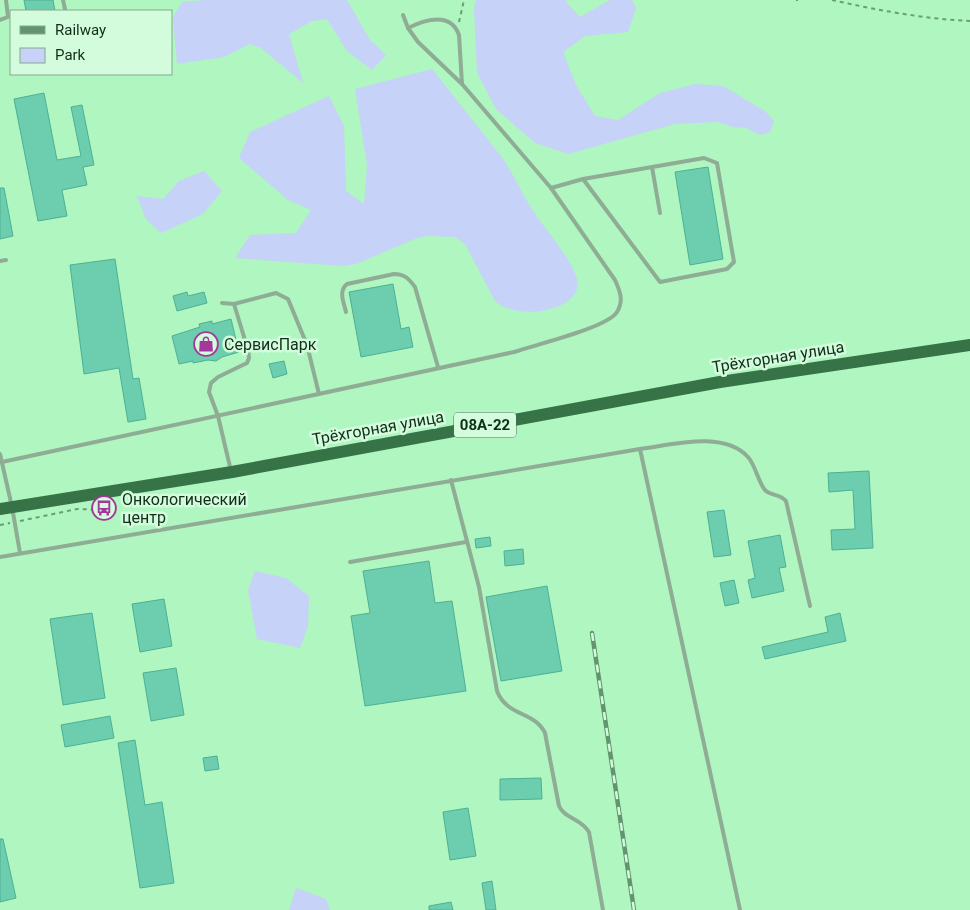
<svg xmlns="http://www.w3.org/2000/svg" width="970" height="910" font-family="Roboto,sans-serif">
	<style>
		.green { fill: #c6d2f7 }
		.building { fill: #6ccdaf; stroke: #4eb093 }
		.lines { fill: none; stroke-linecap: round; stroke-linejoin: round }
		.path { stroke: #699d76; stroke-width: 2; stroke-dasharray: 4 4; stroke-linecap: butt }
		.service { stroke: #8fac95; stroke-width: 4 }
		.trunk { stroke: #367448; stroke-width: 12 }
		.rail-casing { stroke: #61946f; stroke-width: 4.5 }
		.rail { stroke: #d2fcdb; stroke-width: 2.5; stroke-dasharray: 8; stroke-linecap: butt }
		.labels { text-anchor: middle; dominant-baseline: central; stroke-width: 5; stroke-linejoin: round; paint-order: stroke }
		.shield { fill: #d2fcdb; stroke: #4b6c54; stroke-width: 1 }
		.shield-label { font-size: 15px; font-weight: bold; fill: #112e1a }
		.poi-label { font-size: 16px; fill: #112e1a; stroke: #d2fcdb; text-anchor: start }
		.street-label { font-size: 16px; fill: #112e1a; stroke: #d2fcdb }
	</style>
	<rect width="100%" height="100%" fill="#aff6c0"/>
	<g class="green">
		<polygon points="204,0 347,0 370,40 386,55 372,70 347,51 327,19 312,21 289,34 303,83 261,48 250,44 224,57 177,64 173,17 182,2"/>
		<polygon points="476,0 567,0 566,2 580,17 610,0 632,0 636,8 628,32 585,36 563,52 576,85 595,116 618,120 660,93 695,84 723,86 765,111 774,121 770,132 760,135 746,128 733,127 718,122 675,124 568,154 535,143 496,109 477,73 474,8"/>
		<path d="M432 69C449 90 465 111 482 132 490 142 498 152 505 162 515 177 522 194 532 209 545 230 567 252 576 276 589 311 516 322 495 301L465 244 455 237 429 236 417 238 356 264 343 266 235 258 250 235 296 233 311 210 288 200 239 158 250 132 329 96 344 126 346 191 364 204 367 165 355 89Z"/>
		<polygon points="204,171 222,191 203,214 161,233 146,219 137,196 163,199 179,181"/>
		<polygon points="255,571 286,578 309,596 308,626 300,648 257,639 248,590"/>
		<polygon points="296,888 326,899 330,910 289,910"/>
	</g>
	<g class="building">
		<polygon points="24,0 53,0 55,11 26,11"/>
		<polygon points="44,93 57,160 81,156 71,107 82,105 94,165 83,167 87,185 62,190 67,216 38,221 14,99"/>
		<polygon points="708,167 723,259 690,265 675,172"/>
		<polygon points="0,188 4,188 13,236 0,239"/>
		<polygon points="115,259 133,379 139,378 146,419 128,422 119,368 84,374 70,265"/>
		<polygon points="393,284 401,329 409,327 413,347 361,357 349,292"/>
		<polygon points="187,292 188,296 204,292 207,303 177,311 173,296"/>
		<polygon points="231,319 239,352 222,357 216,361 208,360 193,363 193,361 179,364 172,336 200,327 199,324 212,321 212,324"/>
		<polygon points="284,361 287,374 273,378 269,364"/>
		<polygon points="869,471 873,548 832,550 831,530 855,529 853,490 829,492 828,473"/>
		<polygon points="724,510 731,555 714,557 707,512"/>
		<polygon points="780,535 786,567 779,568 784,591 752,598 748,580 755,578 748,541"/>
		<polygon points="490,537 491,546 476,548 475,539"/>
		<polygon points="523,549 524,564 505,566 504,551"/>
		<polygon points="429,561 435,603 452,601 466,691 365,706 351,616 370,613 363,571"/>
		<polygon points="734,580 739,603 725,606 720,583"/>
		<polygon points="547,586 562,671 501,681 486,597"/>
		<polygon points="164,599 172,646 140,652 132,604"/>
		<polygon points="92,613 105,698 63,705 50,619"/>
		<polygon points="840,613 846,641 765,659 762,647 828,632 825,617"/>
		<polygon points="176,668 184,715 151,721 143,673"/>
		<polygon points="110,716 114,738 65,747 61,725"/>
		<polygon points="135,740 145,805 162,802 174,883 140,888 118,743"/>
		<polygon points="217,756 219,769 205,771 203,758"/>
		<polygon points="541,778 542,799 500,800 500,779"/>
		<polygon points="468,808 476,856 450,860 443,812"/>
		<polygon points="0,839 3,839 16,898 0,902"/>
		<polygon points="492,881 496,910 486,910 482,883"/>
		<polygon points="451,902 453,910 429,910 429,906"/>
	</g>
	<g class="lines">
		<g class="path">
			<polyline points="796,0 798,0"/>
			<path d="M832 0C877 10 924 19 970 21"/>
			<polyline points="459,22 464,0"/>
			<polyline points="20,521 77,509 106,510"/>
			<polyline points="0,525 10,523"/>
		</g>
		<g class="service">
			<polyline points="63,0 65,9"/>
			<polyline points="0,20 8,17 6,0"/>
			<path d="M408 28C426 19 451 12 459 35L462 84"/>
			<polyline points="652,167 660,213"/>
			<polyline points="551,188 583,179 704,158 717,163 734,262 727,269 660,282 583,179"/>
			<polyline points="0,261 6,260"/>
			<polyline points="222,303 234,304 248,350 249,358 247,363 218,377 211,383 209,392 218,416 231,471"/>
			<polyline points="234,304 276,293 288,299 307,345 319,394"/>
			<path d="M346 312C344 303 338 291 347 284L394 274C405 274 409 279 415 287L438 367"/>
			<polyline points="640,449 740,910"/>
			<polyline points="0,454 12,507 20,553"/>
			<path d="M2 462 514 352C534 345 607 328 617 312 624 301 620 291 615 280L551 188 462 84 418 42 408 28 403 15"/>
			<path d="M451 480 479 587 497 691C507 717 535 711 545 733L559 806C565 819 581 818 589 832L603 910"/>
			<path d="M0 557 640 449C672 445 723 430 748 457 756 466 759 485 766 491 772 496 780 494 786 501L810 606"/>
			<polyline points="350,562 466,542"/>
		</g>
		<polyline class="trunk" points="0,509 232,472 720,382 970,345"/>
		<g class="rail-casing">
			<polyline id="rail" points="592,633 634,910"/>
		</g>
		<use href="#rail" class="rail"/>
	</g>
	<defs>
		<g id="shop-ring" transform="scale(1.25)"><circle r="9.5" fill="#d2fcdb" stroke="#a3389a" stroke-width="1.5"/><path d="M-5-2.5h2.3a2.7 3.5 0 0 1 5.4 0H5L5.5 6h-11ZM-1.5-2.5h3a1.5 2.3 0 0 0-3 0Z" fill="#a3389a"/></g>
		<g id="bus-ring" transform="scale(1.25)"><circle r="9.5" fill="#d2fcdb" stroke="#a3389a" stroke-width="1.5"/><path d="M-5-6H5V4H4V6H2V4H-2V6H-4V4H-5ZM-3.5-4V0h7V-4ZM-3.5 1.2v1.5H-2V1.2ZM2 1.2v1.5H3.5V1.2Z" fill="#a3389a"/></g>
	</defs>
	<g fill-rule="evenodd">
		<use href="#shop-ring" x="206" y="344"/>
		<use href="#bus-ring" x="104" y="508"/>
	</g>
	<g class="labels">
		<rect class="shield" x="454" y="412.5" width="62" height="25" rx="4"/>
		<g class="shield-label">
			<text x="485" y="425">08А-22</text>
		</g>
		<g class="poi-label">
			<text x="224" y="344">СервисПарк</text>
			<text x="122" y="499">Онкологический<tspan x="122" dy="18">центр</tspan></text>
		</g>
		<g class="street-label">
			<text transform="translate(778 357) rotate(-9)">Трёхгорная улица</text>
			<text transform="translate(378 428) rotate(-10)">Трёхгорная улица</text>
		</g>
	</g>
	<rect x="10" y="10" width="162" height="65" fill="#d2fcdb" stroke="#85aa8e"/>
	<rect x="20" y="26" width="25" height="8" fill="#61946f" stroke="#85aa8e"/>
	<text x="55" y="35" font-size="15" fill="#112e1a">Railway</text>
	<rect x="20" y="48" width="25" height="15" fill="#c6d2f7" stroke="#85aa8e"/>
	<text x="55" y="60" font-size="15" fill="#112e1a">Park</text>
</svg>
